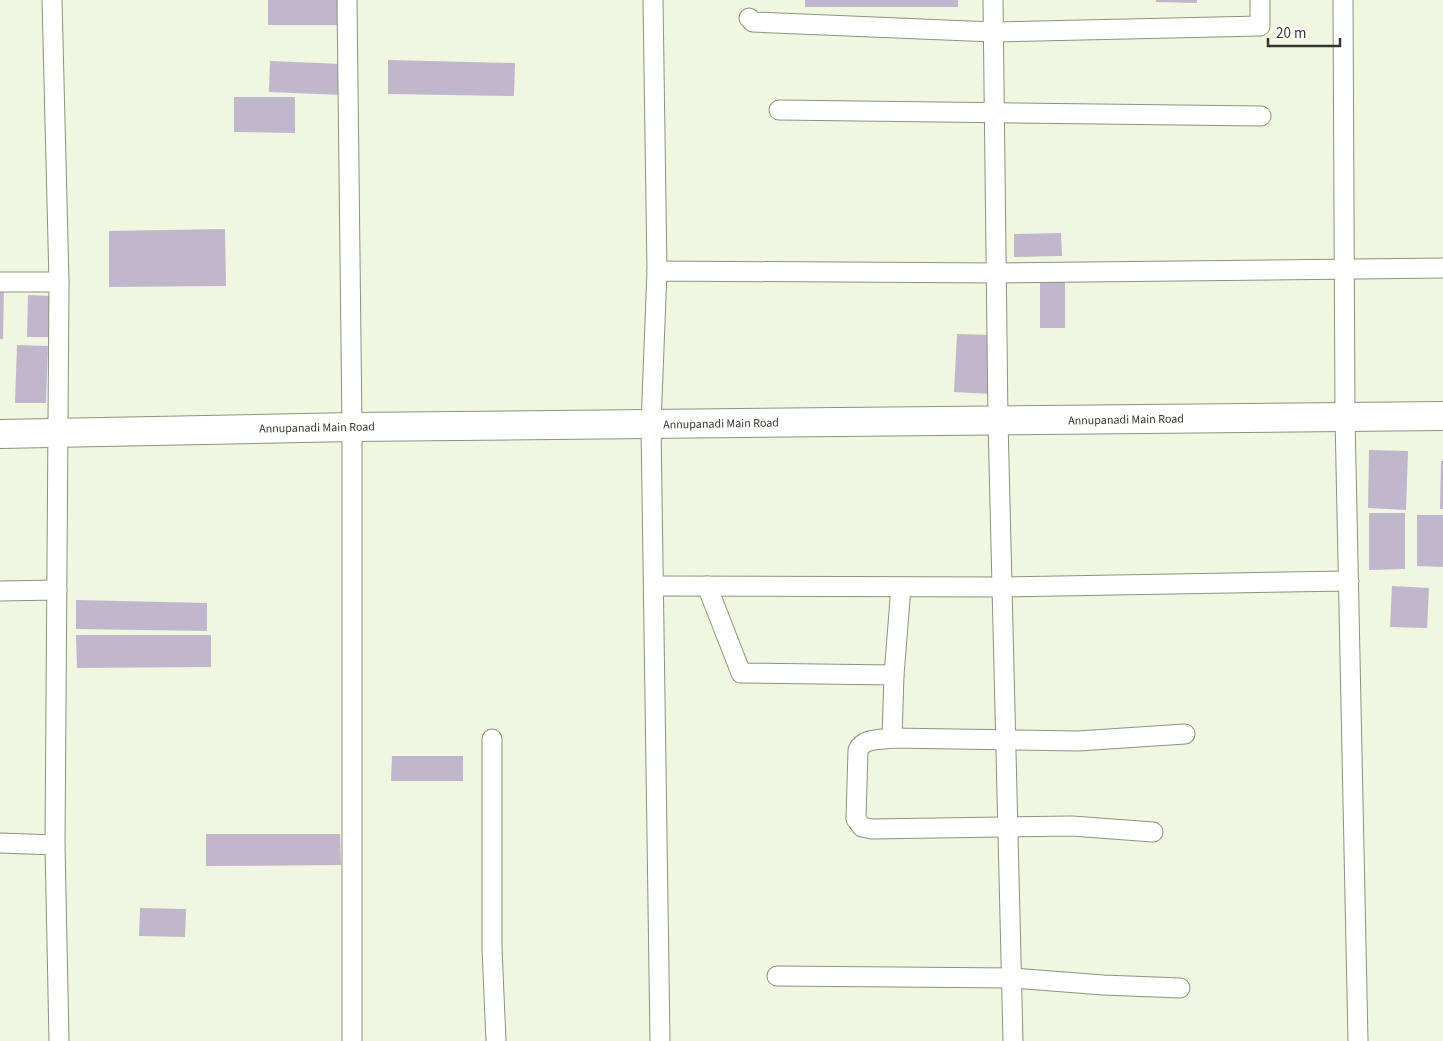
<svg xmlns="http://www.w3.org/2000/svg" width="1443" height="1041" font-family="'Source Sans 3',sans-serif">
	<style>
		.building { fill: #c0b7cd }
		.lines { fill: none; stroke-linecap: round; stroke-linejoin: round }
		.street-casing { stroke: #8c927d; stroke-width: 21 }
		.secondary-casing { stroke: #8c927d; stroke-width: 30 }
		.street { stroke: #fff; stroke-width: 19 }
		.secondary { stroke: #fff; stroke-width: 28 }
		.labels { text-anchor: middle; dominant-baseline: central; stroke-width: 5; stroke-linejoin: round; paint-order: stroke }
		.street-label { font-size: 12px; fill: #35372e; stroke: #fff }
	</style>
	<rect width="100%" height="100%" fill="#f0f6df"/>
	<g class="building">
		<polygon points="268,0 341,0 340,25 268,25"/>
		<rect x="805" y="0" width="153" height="7"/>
		<polygon points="1156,0 1197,0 1197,3 1156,2"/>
		<polygon points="388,60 515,63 514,96 388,94"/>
		<polygon points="270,61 343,64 342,95 269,92"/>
		<polygon points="234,97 295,97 295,133 234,132"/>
		<polygon points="225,229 226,286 109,287 109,231"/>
		<polygon points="1061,233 1062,256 1014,257 1014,234"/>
		<rect x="1040" y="277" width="25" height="51"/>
		<polygon points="0,286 4,286 3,339 0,339"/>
		<polygon points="28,295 51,296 50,337 27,337"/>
		<polygon points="957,334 993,335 990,394 954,392"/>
		<polygon points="17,345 48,346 46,403 15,403"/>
		<polygon points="1369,450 1408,451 1406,510 1368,508"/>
		<polygon points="1441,461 1443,461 1443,509 1440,509"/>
		<polygon points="1369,513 1405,513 1405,569 1369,570"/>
		<polygon points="1417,515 1443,515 1443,567 1417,566"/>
		<polygon points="1392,586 1429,588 1427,628 1390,627"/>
		<polygon points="76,600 207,603 207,631 76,629"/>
		<polygon points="76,635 211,635 211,667 77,668"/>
		<polygon points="392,756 463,756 463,781 391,781"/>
		<polygon points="206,834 340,834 341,865 206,866"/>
		<polygon points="140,908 186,909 185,937 139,936"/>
	</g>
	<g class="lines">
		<g class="street-casing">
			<g id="street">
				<polyline points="52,0 59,282 55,845 59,1041"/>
				<polyline points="347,0 352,427 352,1041"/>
				<polyline points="653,0 657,271"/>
				<polyline points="993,0 998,421 1013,1041"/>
				<polyline points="1343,0 1345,417 1358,1041"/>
				<polyline points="749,18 753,22 993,32 1260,26 1260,0"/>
				<polyline points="779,110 1261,116"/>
				<polyline points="0,282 59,282"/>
				<polyline points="654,586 1002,587 1349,581"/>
				<polyline points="707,586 741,673 894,675 901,587"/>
				<polyline points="0,591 57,590"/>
				<polyline points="892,738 894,675"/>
				<polyline points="492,739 492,948 496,1041"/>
				<path d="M1153 832 1072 826 872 829 862 827 856 819 858 750C864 738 879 740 892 738L1078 741 1185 734"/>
				<polyline points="0,843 55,845"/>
				<polyline points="777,976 1012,978 1103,985 1180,988"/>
				<polyline points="660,1041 651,425 657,271 997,273 1443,268"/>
			</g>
		</g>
		<g class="secondary-casing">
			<polyline id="secondary" points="0,434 352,427 1443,416"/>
		</g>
		<use href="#street" class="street"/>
		<use href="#secondary" class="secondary"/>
	</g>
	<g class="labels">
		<g class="street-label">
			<text transform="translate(1126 420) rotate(-1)">Annupanadi Main Road</text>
			<text transform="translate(721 424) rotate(-1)">Annupanadi Main Road</text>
			<text transform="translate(317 428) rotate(-1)">Annupanadi Main Road</text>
		</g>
	</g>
	<path d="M1268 38v8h72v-8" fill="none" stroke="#35372e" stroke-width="2.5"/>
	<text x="1276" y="38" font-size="15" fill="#35372e" stroke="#ffffff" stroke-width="4" paint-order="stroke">20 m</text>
</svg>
